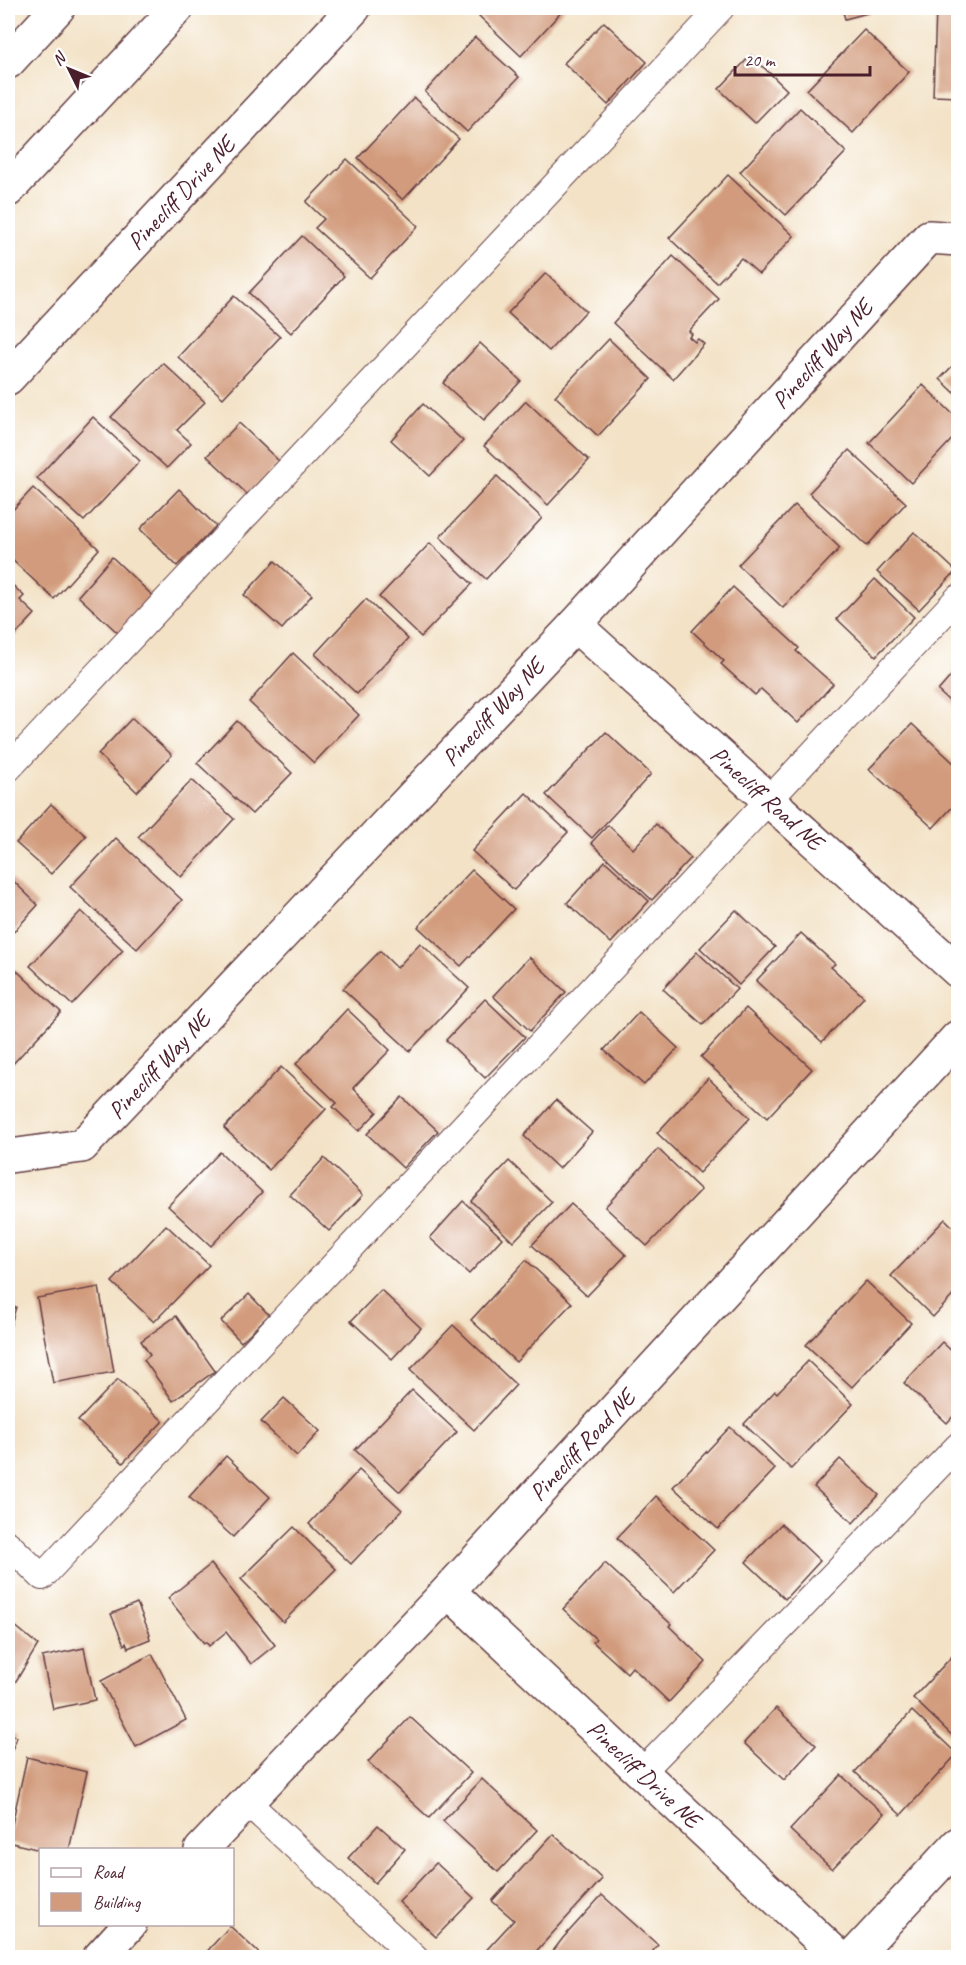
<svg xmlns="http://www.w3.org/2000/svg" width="966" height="1965" font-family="Caveat,sans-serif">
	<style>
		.building { fill: #d29b7d }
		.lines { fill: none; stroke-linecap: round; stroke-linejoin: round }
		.lane-casing { stroke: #633c42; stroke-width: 28 }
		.street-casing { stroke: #633c42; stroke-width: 36 }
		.secondary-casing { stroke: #633c42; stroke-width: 36 }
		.lane { stroke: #fff; stroke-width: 26 }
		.street { stroke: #fff; stroke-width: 33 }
		.secondary { stroke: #fff; stroke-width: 33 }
		.labels { text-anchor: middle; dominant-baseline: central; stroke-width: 6; stroke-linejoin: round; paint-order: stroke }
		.street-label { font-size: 24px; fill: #4a1f2b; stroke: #fff }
	</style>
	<rect width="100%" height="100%" fill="#fff"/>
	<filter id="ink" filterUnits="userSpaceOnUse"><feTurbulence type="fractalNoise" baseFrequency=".0167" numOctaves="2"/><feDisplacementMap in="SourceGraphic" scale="12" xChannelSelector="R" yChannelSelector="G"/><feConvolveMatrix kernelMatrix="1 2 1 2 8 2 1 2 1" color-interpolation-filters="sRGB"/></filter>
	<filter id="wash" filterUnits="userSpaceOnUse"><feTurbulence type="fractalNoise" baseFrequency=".008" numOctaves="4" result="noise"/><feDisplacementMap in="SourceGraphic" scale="24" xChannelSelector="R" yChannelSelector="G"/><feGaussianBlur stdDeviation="1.35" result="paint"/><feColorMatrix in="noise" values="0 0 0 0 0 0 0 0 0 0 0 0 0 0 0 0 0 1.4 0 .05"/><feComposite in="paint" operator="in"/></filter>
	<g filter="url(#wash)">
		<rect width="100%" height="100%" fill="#f3e2c6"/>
		<g id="blocks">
			<g class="building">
				<polygon points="487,8 565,8 521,56 479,16"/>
				<polygon points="842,8 886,8 845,19"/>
				<polygon points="936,9 958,10 958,97 933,96"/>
				<polygon points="604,22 647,62 608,105 564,63"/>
				<polygon points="864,30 909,72 853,133 807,90"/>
				<polygon points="475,37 519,77 467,132 425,92"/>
				<polygon points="751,55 787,90 755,123 719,89"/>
				<polygon points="414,98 459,139 403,200 358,158"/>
				<polygon points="800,108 846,152 786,215 740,172"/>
				<polygon points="347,159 418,226 370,278 315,228 324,219 306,202"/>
				<polygon points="728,175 794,236 759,274 741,258 717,283 669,238"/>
				<polygon points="302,236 344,276 291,333 249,293"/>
				<polygon points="673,256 719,299 689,331 692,334 689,337 695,342 698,339 704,344 673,379 613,323"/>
				<polygon points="546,273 586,311 549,351 508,313"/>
				<polygon points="234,296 280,337 223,398 178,357"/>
				<polygon points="609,339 651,379 598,436 555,396"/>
				<polygon points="480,343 521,381 484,420 443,383"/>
				<polygon points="958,360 958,396 940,379"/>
				<polygon points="163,363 205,402 177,430 191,443 167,468 111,417"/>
				<polygon points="923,385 958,419 958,433 911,483 869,443"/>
				<polygon points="526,401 589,460 548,505 484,446"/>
				<polygon points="423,404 463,441 430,476 391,440"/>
				<polygon points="93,417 140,461 84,521 37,478"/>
				<polygon points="239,423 280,462 248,495 207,456"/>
				<polygon points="849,450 906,503 867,546 809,493"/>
				<polygon points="497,476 542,518 486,579 440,537"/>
				<polygon points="33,488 99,549 54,599 8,556 8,515"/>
				<polygon points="179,489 216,526 177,566 140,529"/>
				<polygon points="795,505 840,548 783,608 738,565"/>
				<polygon points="914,532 956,571 919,610 877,572"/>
				<polygon points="430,543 472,584 421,637 379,597"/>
				<polygon points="112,557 153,596 119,634 78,596"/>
				<polygon points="275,561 312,595 282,629 244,595"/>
				<polygon points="875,579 914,617 876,656 837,619"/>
				<polygon points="8,581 24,596 20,600 35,614 8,643"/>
				<polygon points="733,587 799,648 796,651 833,684 798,723 761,689 755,695 721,664 724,661 692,631"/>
				<polygon points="366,599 408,639 357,694 315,654"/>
				<polygon points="293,653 359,715 314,763 249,702"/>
				<polygon points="958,668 958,709 938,691"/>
				<polygon points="132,718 172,755 137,792 98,754"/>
				<polygon points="237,721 292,773 252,814 197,763"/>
				<polygon points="912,724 958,767 958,801 933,828 869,769"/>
				<polygon points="606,732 651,774 592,838 546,795"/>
				<polygon points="192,780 234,819 181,877 138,837"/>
				<polygon points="526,793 568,832 514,890 472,851"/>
				<polygon points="51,804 86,836 51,874 16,843"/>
				<polygon points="656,824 691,858 652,900 591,843 608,825 633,849"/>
				<polygon points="116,838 182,900 137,949 70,887"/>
				<polygon points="605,861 649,901 611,943 567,903"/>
				<polygon points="472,870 514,909 461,966 418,927"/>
				<polygon points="8,876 38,905 8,938"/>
				<polygon points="736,910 775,947 739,985 700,948"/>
				<polygon points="81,911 123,950 72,1005 30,966"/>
				<polygon points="801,933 835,964 831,967 864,997 822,1042 756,981"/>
				<polygon points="420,943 469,988 410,1051 343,989 380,951 397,968"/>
				<polygon points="697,952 737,989 703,1025 663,989"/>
				<polygon points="529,957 566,992 530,1031 493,996"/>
				<polygon points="15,969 61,1012 8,1069 8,977"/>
				<polygon points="485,999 525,1037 485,1078 446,1040"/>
				<polygon points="746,1008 812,1069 767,1118 701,1057"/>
				<polygon points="347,1009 390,1050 353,1088 377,1112 359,1131 333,1107 337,1103 296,1064"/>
				<polygon points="639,1012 678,1048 644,1085 604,1050"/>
				<polygon points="281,1067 326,1109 269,1170 224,1128"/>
				<polygon points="708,1078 750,1118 699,1173 657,1133"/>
				<polygon points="402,1097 438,1131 403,1168 367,1134"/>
				<polygon points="556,1100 592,1132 559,1169 524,1136"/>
				<polygon points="658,1149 701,1190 647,1246 605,1207"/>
				<polygon points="220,1152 262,1192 211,1246 168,1206"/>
				<polygon points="324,1158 363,1195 329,1231 290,1195"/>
				<polygon points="509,1161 552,1202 513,1242 471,1201"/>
				<polygon points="463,1201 502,1238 469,1274 430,1238"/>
				<polygon points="571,1204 626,1255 587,1296 532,1245"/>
				<polygon points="945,1219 958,1232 958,1290 933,1317 891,1276"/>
				<polygon points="166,1225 209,1265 154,1322 112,1282"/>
				<polygon points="526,1260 572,1303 516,1362 471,1320"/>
				<polygon points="866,1281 911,1323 852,1387 806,1345"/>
				<polygon points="99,1287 114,1372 53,1383 37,1298"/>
				<polygon points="381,1290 421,1328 392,1359 351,1321"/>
				<polygon points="249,1294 269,1315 241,1342 221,1321"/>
				<polygon points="8,1305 16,1307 8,1334"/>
				<polygon points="176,1316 215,1371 173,1401 144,1360 150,1355 141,1341"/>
				<polygon points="453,1325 516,1385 474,1430 410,1370"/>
				<polygon points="942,1342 958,1357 958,1411 947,1423 904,1383"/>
				<polygon points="808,1361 853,1404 791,1469 744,1424 775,1391 777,1393"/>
				<polygon points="118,1379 163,1421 123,1463 78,1421"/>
				<polygon points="412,1390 457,1432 400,1492 355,1450"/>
				<polygon points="284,1398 320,1431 297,1456 261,1422"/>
				<polygon points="730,1427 775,1469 718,1529 673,1487"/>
				<polygon points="226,1456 270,1497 233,1537 189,1497"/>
				<polygon points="840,1459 879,1495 853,1523 814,1487"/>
				<polygon points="359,1470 402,1510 351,1564 309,1524"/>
				<polygon points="656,1496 714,1550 674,1592 617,1538"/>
				<polygon points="781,1524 820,1561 785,1599 746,1562"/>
				<polygon points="294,1527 336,1569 283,1622 241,1579"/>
				<polygon points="605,1563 671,1624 669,1626 706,1662 669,1702 632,1667 627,1673 593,1642 596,1639 563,1609"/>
				<polygon points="211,1564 275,1645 251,1664 226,1632 209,1646 206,1642 204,1643 168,1598"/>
				<polygon points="137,1603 150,1634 149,1635 150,1639 128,1648 126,1643 124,1645 111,1614"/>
				<polygon points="8,1620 38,1645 8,1694"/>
				<polygon points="84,1648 95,1700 53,1709 42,1657"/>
				<polygon points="958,1650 958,1741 913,1698"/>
				<polygon points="152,1654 186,1720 136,1747 101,1681"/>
				<polygon points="776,1708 816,1745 784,1780 744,1743"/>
				<polygon points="912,1711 957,1754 901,1815 855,1772"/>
				<polygon points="410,1717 471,1773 429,1818 368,1762"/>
				<polygon points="8,1734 17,1737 8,1761"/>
				<polygon points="27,1757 87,1772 69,1850 40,1850 8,1842"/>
				<polygon points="841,1775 884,1814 832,1869 790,1830"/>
				<polygon points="482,1779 537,1830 498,1872 443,1821"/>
				<polygon points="378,1825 405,1849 375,1883 348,1858"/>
				<polygon points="553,1834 602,1879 530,1958 479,1958 514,1920 492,1901"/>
				<polygon points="436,1863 474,1898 436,1937 399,1902"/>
				<polygon points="602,1895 658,1945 647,1958 553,1958 550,1955 563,1938"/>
				<polygon points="230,1926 264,1958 201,1958"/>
			</g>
		</g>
	</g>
	<g filter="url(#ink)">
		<use href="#blocks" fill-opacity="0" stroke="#633c42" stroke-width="1.5"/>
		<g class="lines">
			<g class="lane-casing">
				<g id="lane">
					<polyline points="8,769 721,8"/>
					<polyline points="8,1544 42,1577 958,598"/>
					<polyline points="642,1772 958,1446"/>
					<polyline points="246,1801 415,1958"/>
				</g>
			</g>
			<g class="street-casing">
				<g id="street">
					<polyline points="8,378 354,8"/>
					<polyline points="575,625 958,971"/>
					<polyline points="8,1153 10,1156 82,1146 575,625 929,237 958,239"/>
					<polyline points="448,1591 840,1958"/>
					<polyline points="201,1850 448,1591 958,1037"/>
					<polyline points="99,1958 130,1924"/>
					<polyline points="852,1958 958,1844"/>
				</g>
			</g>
			<g class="secondary-casing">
				<g id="secondary">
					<polyline points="8,62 58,8"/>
					<polyline points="8,190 177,8"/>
				</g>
			</g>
			<use href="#lane" class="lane"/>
			<use href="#street" class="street"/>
			<use href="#secondary" class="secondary"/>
		</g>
	</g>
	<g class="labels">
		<g class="street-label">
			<text transform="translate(181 193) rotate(-47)">Pinecliff Drive NE</text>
			<text transform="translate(822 354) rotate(-48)">Pinecliff Way NE</text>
			<text transform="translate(493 712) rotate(-47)">Pinecliff Way NE</text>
			<text transform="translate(767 798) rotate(42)">Pinecliff Road NE</text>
			<text transform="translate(159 1065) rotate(-47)">Pinecliff Way NE</text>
			<text transform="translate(582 1445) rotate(-47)">Pinecliff Road NE</text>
			<text transform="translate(644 1774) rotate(43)">Pinecliff Drive NE</text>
		</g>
	</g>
	<rect width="966" height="1965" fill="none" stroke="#fff" stroke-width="30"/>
	<rect x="39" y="1848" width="195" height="78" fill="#ffffff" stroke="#b7a5aa" stroke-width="1.5"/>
	<rect x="51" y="1868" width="30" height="9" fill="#ffffff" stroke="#b7a5aa" stroke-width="1.5"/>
	<text x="93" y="1878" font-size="18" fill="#4a1f2b">Road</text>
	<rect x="51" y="1893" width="30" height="18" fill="#d29b7d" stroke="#b7a5aa" stroke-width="1.5"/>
	<text x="93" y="1908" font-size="18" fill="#4a1f2b">Building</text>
	<g transform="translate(69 69) rotate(313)" stroke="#ffffff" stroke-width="4.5" paint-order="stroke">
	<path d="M0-4.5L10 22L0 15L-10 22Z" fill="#4a1f2b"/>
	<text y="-9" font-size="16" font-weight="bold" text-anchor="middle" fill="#4a1f2b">N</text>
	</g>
	<path d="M735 66v9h135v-9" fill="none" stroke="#4a1f2b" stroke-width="3"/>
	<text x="744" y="66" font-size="18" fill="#4a1f2b" stroke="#ffffff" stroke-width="4.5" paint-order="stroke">20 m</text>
</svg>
